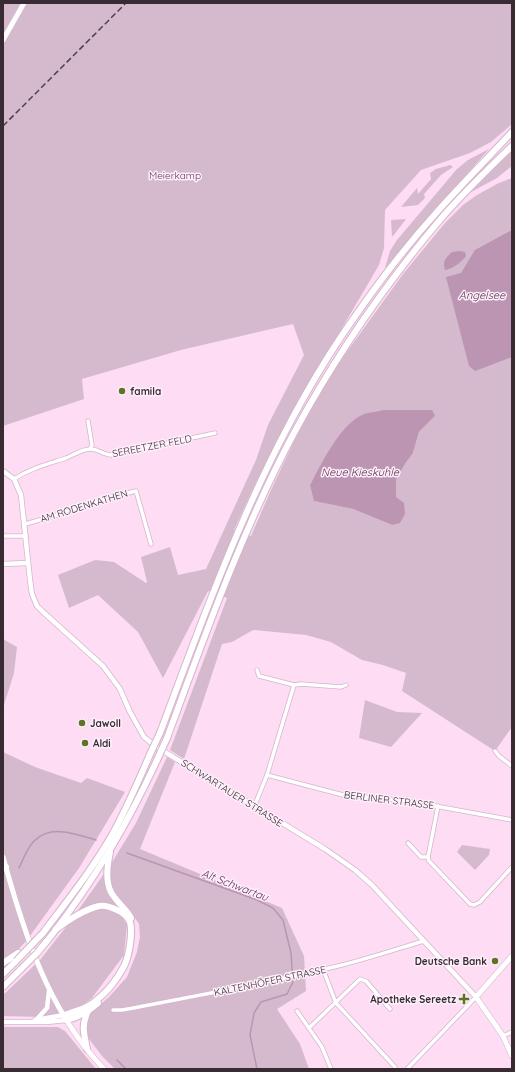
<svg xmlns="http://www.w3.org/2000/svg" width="515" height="1072" font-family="Quicksand,sans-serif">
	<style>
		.green { fill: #d5bacd; fill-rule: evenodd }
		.water { fill: #bb95b1 }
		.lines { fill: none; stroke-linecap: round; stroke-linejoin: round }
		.stream { stroke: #bb95b1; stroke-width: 1.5 }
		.minor-casing { stroke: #d5b5cc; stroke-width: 5 }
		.tertiary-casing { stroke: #d5b5cc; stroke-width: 6 }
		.secondary-casing { stroke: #d5b5cc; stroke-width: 6 }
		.motorway-casing { stroke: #d5b5cc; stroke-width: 8 }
		.minor { stroke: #fff; stroke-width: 3.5 }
		.tertiary { stroke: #fff; stroke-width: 4.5 }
		.secondary { stroke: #fff; stroke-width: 5 }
		.motorway { stroke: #fff; stroke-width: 6 }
		.rail { stroke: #50414b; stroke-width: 1.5; stroke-dasharray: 6 3; stroke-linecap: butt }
		.motorway-bridge-casing { stroke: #d5b5cc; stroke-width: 8; stroke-linecap: butt }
		.motorway-bridge { stroke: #fff; stroke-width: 6 }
		.poi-dot { fill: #5d7425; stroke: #fef0fa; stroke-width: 1.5 }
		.labels { text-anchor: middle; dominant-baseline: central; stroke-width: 3; stroke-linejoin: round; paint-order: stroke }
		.park-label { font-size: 10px; fill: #67355c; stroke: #fef0fa }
		.poi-label { font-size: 10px; font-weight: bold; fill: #382b34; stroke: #fef0fa; text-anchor: start }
		.street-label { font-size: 10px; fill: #382b34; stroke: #fef0fa }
		.water-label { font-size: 11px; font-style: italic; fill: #5f2e55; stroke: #fef0fa }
	</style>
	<rect width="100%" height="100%" fill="#fddcf4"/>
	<g class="green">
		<path d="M3 3H512V124L491 142 470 153 421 170 385 210 384 248 379 265 287 422 256 482 234 530 251 536 271 490 298 433 328 378 403 274 445 223 463 205 477 195 499 183 512 178V727L495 751 402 691 406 673 383 665 362 660 331 642 306 635 253 630 232 642 222 644 184 759 170 750 227 598 208 591 163 678 138 632 98 595 69 608 58 575 95 560 114 562 146 583 147 582 141 557 170 547 178 575 206 569 256 460 268 425 304 355 293 324 181 350 82 379 84 399 3 426ZM362 415 435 416 419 432 413 453 405 464 396 480V497L392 525 353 509 315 501 310 485 330 450 348 426Z"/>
		<polygon points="489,149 385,268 390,251 397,240 457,169 468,160"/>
		<polygon points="512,150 512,166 497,178 471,192"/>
		<polygon points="450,165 453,167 441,175 424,194 425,198 418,205 401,207 417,188 418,194 431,179 430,173 436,169"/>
		<polygon points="406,219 393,236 392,236 391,220"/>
		<polygon points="3,639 17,647 14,673 3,708"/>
		<polygon points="365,700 397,712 422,713 391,747 359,738"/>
		<polygon points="3,752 35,767 81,783 87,778 125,792 79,868 27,940 3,966"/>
		<polygon points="167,757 175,762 140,849 282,908 304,956 306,991 277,1009 300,1044 309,1069 115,1069 102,1056 89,1039 85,1030 88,1015 109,997 127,977 137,952 140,937 139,924 131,912 120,899 116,912 122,917 127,925 124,955 92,998 79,1008 43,1017 3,1016 3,995 40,960 69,923 111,864 136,823"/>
		<polygon points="462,845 490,849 489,855 475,870 457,852"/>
		<polygon points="3,1027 58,1027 65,1031 96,1069 3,1069"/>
	</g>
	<g class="water">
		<polygon points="512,230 512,357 475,371 469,366 446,277 461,273 475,250"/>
		<path d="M459 251 465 252 466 256C463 261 451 270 445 270 442 261 446 258 452 252Z"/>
		<path d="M383 410H432L435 416 419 432 413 453 405 464 396 480V497L404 503 405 514 400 523 392 525 353 509 314 501 310 485C322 463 339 426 362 415 368 412 377 412 383 410Z"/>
	</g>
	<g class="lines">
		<g class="stream">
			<polyline points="127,853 257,900 273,908 283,920 291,953 293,982 287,994 261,1002 254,1013 250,1035 257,1069"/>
			<path d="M19 868C23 860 27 848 34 841 51 824 76 834 96 840"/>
			<polyline points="117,1060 126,1069"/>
		</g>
		<g class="minor-casing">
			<g id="minor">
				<polyline points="88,421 92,445 90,449"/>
				<path d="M14 479C31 468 48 464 66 458 73 455 83 449 90 449 97 448 103 455 111 455L215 433"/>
				<polyline points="25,524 54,516 110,497 128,493 136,491 151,544"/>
				<polyline points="3,536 26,536"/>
				<polyline points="257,670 259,676 294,685 301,684 341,687 346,685"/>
				<polyline points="495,751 499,756 512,766"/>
				<polyline points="267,775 343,795 408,801 512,820"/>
				<polyline points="438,806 428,857 429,861 470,904 474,905 480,902 512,867"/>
				<polyline points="254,807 267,775 294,685"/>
				<polyline points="408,843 421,857 428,857"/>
				<polyline points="323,969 336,1003 395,1067"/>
				<path d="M113 1010H122C196 996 269 983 342 965 370 958 397 949 424 941"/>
				<polyline points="297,1011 322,1047 331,1069"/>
				<polyline points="310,1027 360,979 366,981 390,1009"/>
				<polyline points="503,1036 512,1032"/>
				<polyline points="407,1069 476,997"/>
			</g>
		</g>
		<g class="tertiary-casing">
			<g id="tertiary">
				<polyline points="3,471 14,479 21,495 30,580 32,594 37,606 42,611 103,666 120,689 130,712 144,737 155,746 325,849 355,870 372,885 476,997"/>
				<polyline points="3,564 28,563"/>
				<polyline points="37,1019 47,1008 49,991"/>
				<polyline points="35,1020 64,1015"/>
				<polyline points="3,1022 46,1022 67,1020"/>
			</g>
		</g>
		<g class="secondary-casing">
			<g id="secondary">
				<polyline points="3,40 24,3"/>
				<path d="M3 857C24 933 48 1011 104 1069"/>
				<polyline points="512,956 476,997 503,1036 512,1056"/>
			</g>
		</g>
		<g class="motorway-casing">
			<g id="motorway">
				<path d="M160 733C214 589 266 441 356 315 381 279 408 244 437 212 461 185 487 159 512 132"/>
				<path d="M167 738C205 635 242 530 294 433 335 357 384 286 439 221 462 194 487 170 512 146"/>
				<path d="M110 852C107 867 104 886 115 898 120 905 127 910 131 918"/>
				<polyline points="3,865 6,867"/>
				<path d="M56 929C69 920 83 910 99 906 105 905 111 907 117 910 122 912 128 917 130 922 133 932 129 955 125 964 120 975 109 990 99 998 89 1008 77 1011 64 1015"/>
				<path d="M43 933C67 901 92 870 112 835 127 808 139 780 151 752"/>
				<path d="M51 936C95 879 127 825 157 760"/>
				<polyline points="3,963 18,953"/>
				<polyline points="3,974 16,961"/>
				<polyline points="3,987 21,969"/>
				<path d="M67 1020C79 1017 88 1012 98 1003"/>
				<path d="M87 1049C84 1033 81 1026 88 1011"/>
			</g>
		</g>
		<use href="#minor" class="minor"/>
		<use href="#tertiary" class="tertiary"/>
		<use href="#secondary" class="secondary"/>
		<use href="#motorway" class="motorway"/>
		<polyline class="rail" points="3,126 126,3"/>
		<g class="motorway-bridge-casing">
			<g id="motorway-bridge">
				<polyline points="151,752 160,733"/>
				<polyline points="157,760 167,738"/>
				<polyline points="16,961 43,933"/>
				<polyline points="21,969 37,953 51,936"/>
			</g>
		</g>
		<use href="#motorway-bridge" class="motorway-bridge"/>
	</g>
	<g class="poi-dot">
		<circle cx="122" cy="391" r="4"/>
		<circle cx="82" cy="723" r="4"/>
		<circle cx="85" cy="743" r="4"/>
		<circle cx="495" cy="961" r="4"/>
		<path d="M462 993h4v4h4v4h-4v4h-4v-4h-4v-4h4z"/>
	</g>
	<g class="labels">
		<g class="park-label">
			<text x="175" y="175">Meierkamp</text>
		</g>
		<g class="poi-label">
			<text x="130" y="391">famila</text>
			<text x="90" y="723">Jawoll</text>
			<text x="93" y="743">Aldi</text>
			<text x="487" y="961" text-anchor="end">Deutsche Bank</text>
			<text x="456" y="999" text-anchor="end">Apotheke Sereetz</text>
		</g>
		<g class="street-label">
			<text transform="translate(152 446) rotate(-11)">SEREETZER FELD</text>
			<text transform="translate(84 506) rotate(-17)">AM RODENKATHEN</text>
			<text transform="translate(232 793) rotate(32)">SCHWARTAUER STRASSE</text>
			<text transform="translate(389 800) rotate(7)">BERLINER STRASSE</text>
			<text transform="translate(270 981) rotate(-12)">KALTENHÖFER STRASSE</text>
		</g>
		<g class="water-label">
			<text x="482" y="295">Angelsee</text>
			<text x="360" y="472">Neue Kieskuhle</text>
			<text transform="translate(235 885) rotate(21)">Alt Schwartau</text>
		</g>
	</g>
	<rect width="515" height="1072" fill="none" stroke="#382b34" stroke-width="8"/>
</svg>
